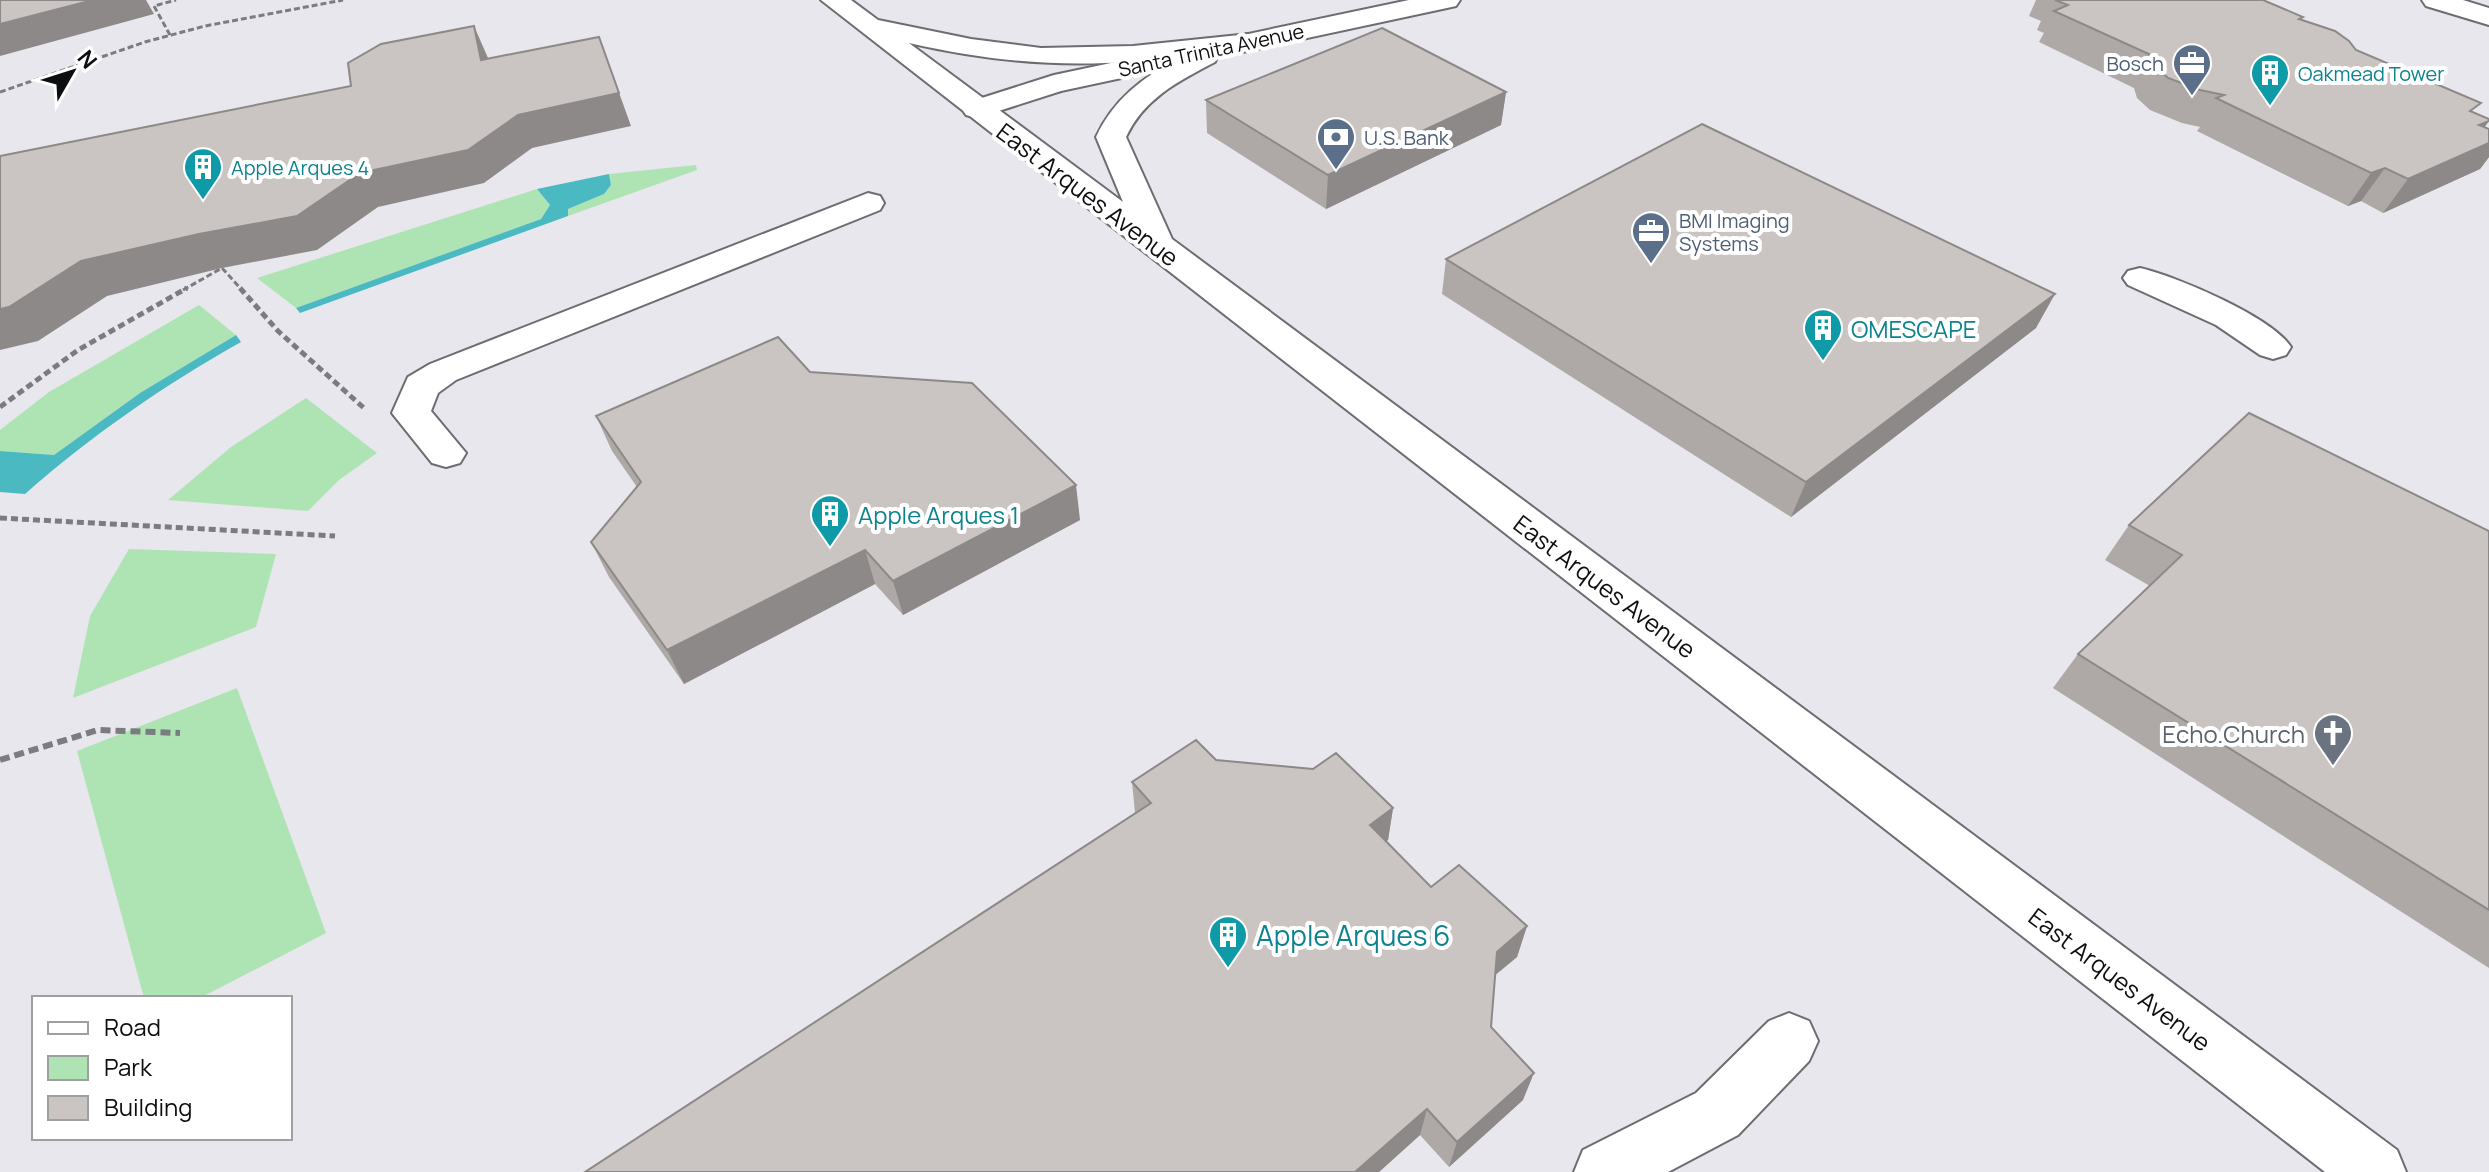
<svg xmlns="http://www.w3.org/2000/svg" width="2489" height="1172" font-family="Manrope,sans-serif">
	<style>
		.green { fill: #aee4b4 }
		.water { fill: #4bb9c2 }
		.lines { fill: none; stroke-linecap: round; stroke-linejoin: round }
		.minor-casing { stroke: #6c6d72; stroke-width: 4 }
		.major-casing { stroke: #6c6d72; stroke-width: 4 }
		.path-far2 { stroke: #7b7c80; stroke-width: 3; stroke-dasharray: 6 3; stroke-linecap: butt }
		.path-far1 { stroke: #7b7c80; stroke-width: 5; stroke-dasharray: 7 4; stroke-linecap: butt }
		.path { stroke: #7b7c80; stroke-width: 6; stroke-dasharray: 10 5; stroke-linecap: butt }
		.minor { fill: #fff; fill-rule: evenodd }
		.major { fill: #fff; fill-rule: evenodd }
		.wall { fill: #aea9a7 }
		.shaded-wall { fill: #8d8988 }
		.building { fill: #cac4c2; stroke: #8d8988; stroke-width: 2 }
		.labels { text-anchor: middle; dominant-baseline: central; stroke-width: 8; stroke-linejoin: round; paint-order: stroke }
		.far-street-label { font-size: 20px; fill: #0d0e0f; stroke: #fff }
		.far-service-label { font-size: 20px; fill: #4e5e75; stroke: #fff; text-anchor: start }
		.far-culture-label { font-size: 20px; fill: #0d838f; stroke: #fff; text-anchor: start }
		.street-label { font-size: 24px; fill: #0d0e0f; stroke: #fff }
		.culture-label { font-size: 24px; fill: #0d838f; stroke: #fff; text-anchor: start }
		.worship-label { font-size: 24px; fill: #5b616d; stroke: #fff; text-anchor: end }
		.near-culture-label { font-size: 28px; fill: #0d838f; stroke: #fff; text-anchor: start }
	</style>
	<rect width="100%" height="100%" fill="#e7e7ed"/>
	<g class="green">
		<polygon points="696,165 697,170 568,216 568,209 604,194 611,185 609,174"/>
		<polygon points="537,189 550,205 541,219 296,308 257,278"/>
		<polygon points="199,305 236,335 140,393 54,455 0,451 0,430 49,392"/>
		<polygon points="306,398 377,453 339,480 308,511 168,500 231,447"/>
		<polygon points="129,549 276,554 256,627 73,698 90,616"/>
		<polygon points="237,688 326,933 200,998 144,998 77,751"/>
	</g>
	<g class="water">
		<polygon points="609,174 611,185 604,194 568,209 568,216 300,313 296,308 541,219 550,205 537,189"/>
		<path d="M236 335 241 342C163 386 92 435 25 494L0 492V451L54 455 140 393Z"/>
	</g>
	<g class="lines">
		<g class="minor-casing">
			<g id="minor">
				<polygon points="1409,0 1460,0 1456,6 1447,8 1061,91 977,118 966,115 962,109 966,103 1054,75"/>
				<polygon points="2422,0 2463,0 2489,8 2489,25 2426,6"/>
				<polygon points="868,193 880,196 884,203 880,210 456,380 438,393 431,411 466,453 460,463 446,467 432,463 392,413 408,377 430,364"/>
				<path d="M2140 268C2176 276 2272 317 2291 347L2286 355 2273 359 2260 355 2216 325 2128 285 2123 278 2128 271Z"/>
				<polygon points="1789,1013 1809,1021 1818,1041 1809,1061 1738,1135 1668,1172 1574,1172 1583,1150 1696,1093 1769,1021"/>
			</g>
		</g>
		<g class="major-casing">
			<path id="major" d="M821 0H851L878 20 971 39 1041 48 1133 46 1249 34 1259 36 1263 42 1259 48 1218 54 1215 62C1179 81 1144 98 1126 137L1172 239 2397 1150 2406 1172H2325ZM909 43C1005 65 1081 68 1179 58 1142 78 1114 99 1096 137L1123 202Z"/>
		</g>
		<g class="path-far2">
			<polyline points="170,35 154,6 176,0"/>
			<polyline points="0,92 145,42 205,26 343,0"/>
			<polyline points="183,290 222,268 242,290"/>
		</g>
		<g class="path-far1">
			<polyline points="240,288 278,331 365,409"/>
			<polyline points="0,407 78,350 187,288"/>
			<polyline points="0,518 335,536"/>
		</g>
		<polyline class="path" points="0,760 98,730 180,733"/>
		<use href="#minor" class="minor"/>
		<use href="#major" class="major"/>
	</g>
	<g class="wall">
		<polygon points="2036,0 2263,0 2474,112 2485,128 2489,129 2489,157 2480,169 2383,213 2361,201 2348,206 2197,131 2200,127 2182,123 2150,110 2137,98 2134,88 2039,42 2044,33 2037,30 2041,21 2029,16"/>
		<polygon points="1506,92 1501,125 1326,209 1207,133 1206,100"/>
		<polygon points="1446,259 2036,328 1791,517 1442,294"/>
		<polygon points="810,372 1080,520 903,615 875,584 684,684 609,577 591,542 637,487 612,451 596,416"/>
		<polygon points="2129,525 2489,531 2489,968 2053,688 2078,654 2150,586 2105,560"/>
		<polygon points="1216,760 1393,808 1388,840 1386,841 1431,887 1527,926 1517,957 1495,975 1491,1027 1523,1100 1449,1167 1420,1135 1379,1172 585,1172 1135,813 1132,782"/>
	</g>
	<g class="shaded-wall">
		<polygon points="93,0 146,0 154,14 0,56 0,24"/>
		<polygon points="474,26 488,58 496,93 481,60"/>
		<polygon points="599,37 631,126 532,148 484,183 378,207 317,250 222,268 107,296 38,341 0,350 0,309 81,261"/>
		<polygon points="1506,92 1501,125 1326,209 1328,175"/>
		<polygon points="2489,121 2466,153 2489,143 2489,157 2480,169 2383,213 2408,179 2479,125"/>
		<polygon points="2385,168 2361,201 2348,206 2371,173"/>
		<polygon points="2055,294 2036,328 1791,517 1806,482"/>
		<polygon points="1076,485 1080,520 903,615 893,581"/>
		<polygon points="865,550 875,584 684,684 667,650"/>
		<polygon points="1393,808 1388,840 1366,857 1370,825"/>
		<polygon points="1527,926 1517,957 1488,981 1497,952"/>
		<polygon points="1534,1073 1523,1100 1449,1167 1457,1142"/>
		<polygon points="1427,1109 1420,1135 1379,1172 1355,1172"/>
	</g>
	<g class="building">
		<polygon points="0,0 93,0 0,24"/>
		<polygon points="2055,0 2263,0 2303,17 2299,19 2335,31 2349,41 2356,50 2481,103 2470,111 2489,119 2489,121 2479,125 2489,129 2489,143 2408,179 2385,168 2371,173 2216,98 2224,95 2200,90 2168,78 2154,66 2151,55 2054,11 2068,5"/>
		<polygon points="474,26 481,60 599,37 619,93 518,115 468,150 360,173 297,216 199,234 81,261 9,307 0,309 0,156 351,86 348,63 381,44"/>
		<polygon points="1382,28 1506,92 1328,175 1206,100"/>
		<polygon points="1702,124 2055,294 1806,482 1446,259"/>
		<polygon points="778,337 810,372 972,383 1076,485 893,581 865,550 667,650 591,542 641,482 596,416"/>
		<polygon points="2249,413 2489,531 2489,910 2078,654 2182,555 2129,525"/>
		<polygon points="1196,740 1216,760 1313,769 1336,753 1393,808 1370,825 1431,887 1459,865 1527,926 1497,952 1491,1027 1534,1073 1457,1142 1427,1109 1355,1172 585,1172 1151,803 1132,782"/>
	</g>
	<defs>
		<g id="office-pin" transform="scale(2)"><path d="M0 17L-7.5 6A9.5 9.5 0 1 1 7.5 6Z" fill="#5c6f8a" stroke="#fff"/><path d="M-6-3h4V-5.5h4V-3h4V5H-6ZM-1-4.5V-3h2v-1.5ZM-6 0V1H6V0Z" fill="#fff"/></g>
		<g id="building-pin" transform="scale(2)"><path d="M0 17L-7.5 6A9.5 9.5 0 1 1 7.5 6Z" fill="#0f9aa8" stroke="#fff"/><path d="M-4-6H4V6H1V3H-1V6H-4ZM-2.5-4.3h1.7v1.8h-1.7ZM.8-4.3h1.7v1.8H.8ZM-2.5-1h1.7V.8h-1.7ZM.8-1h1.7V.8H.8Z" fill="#fff"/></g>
		<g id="bank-pin" transform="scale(2)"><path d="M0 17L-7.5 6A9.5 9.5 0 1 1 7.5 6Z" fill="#5c6f8a" stroke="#fff"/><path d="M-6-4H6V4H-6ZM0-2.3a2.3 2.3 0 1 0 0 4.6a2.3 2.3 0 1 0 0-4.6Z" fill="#fff"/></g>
		<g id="church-pin" transform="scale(2)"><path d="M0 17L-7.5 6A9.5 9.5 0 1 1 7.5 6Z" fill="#6b7280" stroke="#fff"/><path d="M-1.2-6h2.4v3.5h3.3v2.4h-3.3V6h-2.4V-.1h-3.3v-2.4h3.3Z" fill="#fff"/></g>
	</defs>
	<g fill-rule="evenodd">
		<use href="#office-pin" x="2192" y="63"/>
		<use href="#building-pin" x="2270" y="73"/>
		<use href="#bank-pin" x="1336" y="137"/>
		<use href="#building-pin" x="203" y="167"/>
		<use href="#office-pin" x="1651" y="231"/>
		<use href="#building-pin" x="1823" y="328"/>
		<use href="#building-pin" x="830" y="514"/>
		<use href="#church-pin" x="2333" y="733"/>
		<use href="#building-pin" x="1228" y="935"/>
	</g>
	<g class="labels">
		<g class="far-street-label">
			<text transform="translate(1211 50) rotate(-12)">Santa Trinita Avenue</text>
		</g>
		<g class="far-service-label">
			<text x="2164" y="63" text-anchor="end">Bosch</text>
			<text x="1364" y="137">U.S. Bank</text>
			<text x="1679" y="220">BMI Imaging<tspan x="1679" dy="23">Systems</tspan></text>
		</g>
		<g class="far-culture-label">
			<text x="2298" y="73">Oakmead Tower</text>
			<text x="231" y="167">Apple Arques 4</text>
		</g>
		<g class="street-label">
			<text transform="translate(1088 194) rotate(37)">East Arques Avenue</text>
			<text transform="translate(1605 586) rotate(37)">East Arques Avenue</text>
			<text transform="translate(2120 979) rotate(37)">East Arques Avenue</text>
		</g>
		<g class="culture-label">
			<text x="1851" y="328">OMESCAPE</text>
			<text x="858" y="514">Apple Arques 1</text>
		</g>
		<g class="worship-label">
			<text x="2305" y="733">Echo.Church</text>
		</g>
		<g class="near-culture-label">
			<text x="1256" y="935">Apple Arques 6</text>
		</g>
	</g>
	<rect x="32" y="996" width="260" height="144" fill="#ffffff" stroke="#9e9f9f" stroke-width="2"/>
	<rect x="48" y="1022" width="40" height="12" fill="#ffffff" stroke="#9e9f9f" stroke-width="2"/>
	<text x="104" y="1036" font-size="24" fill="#0d0e0f">Road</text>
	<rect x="48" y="1056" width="40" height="24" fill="#aee4b4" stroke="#9e9f9f" stroke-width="2"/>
	<text x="104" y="1076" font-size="24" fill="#0d0e0f">Park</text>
	<rect x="48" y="1096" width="40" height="24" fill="#cac4c2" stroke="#9e9f9f" stroke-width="2"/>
	<text x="104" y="1116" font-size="24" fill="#0d0e0f">Building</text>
	<g transform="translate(72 72) rotate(51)" stroke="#ffffff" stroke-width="6" paint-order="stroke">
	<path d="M0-6L14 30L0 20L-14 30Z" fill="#0d0e0f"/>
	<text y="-12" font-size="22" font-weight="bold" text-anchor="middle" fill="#0d0e0f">N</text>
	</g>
</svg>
